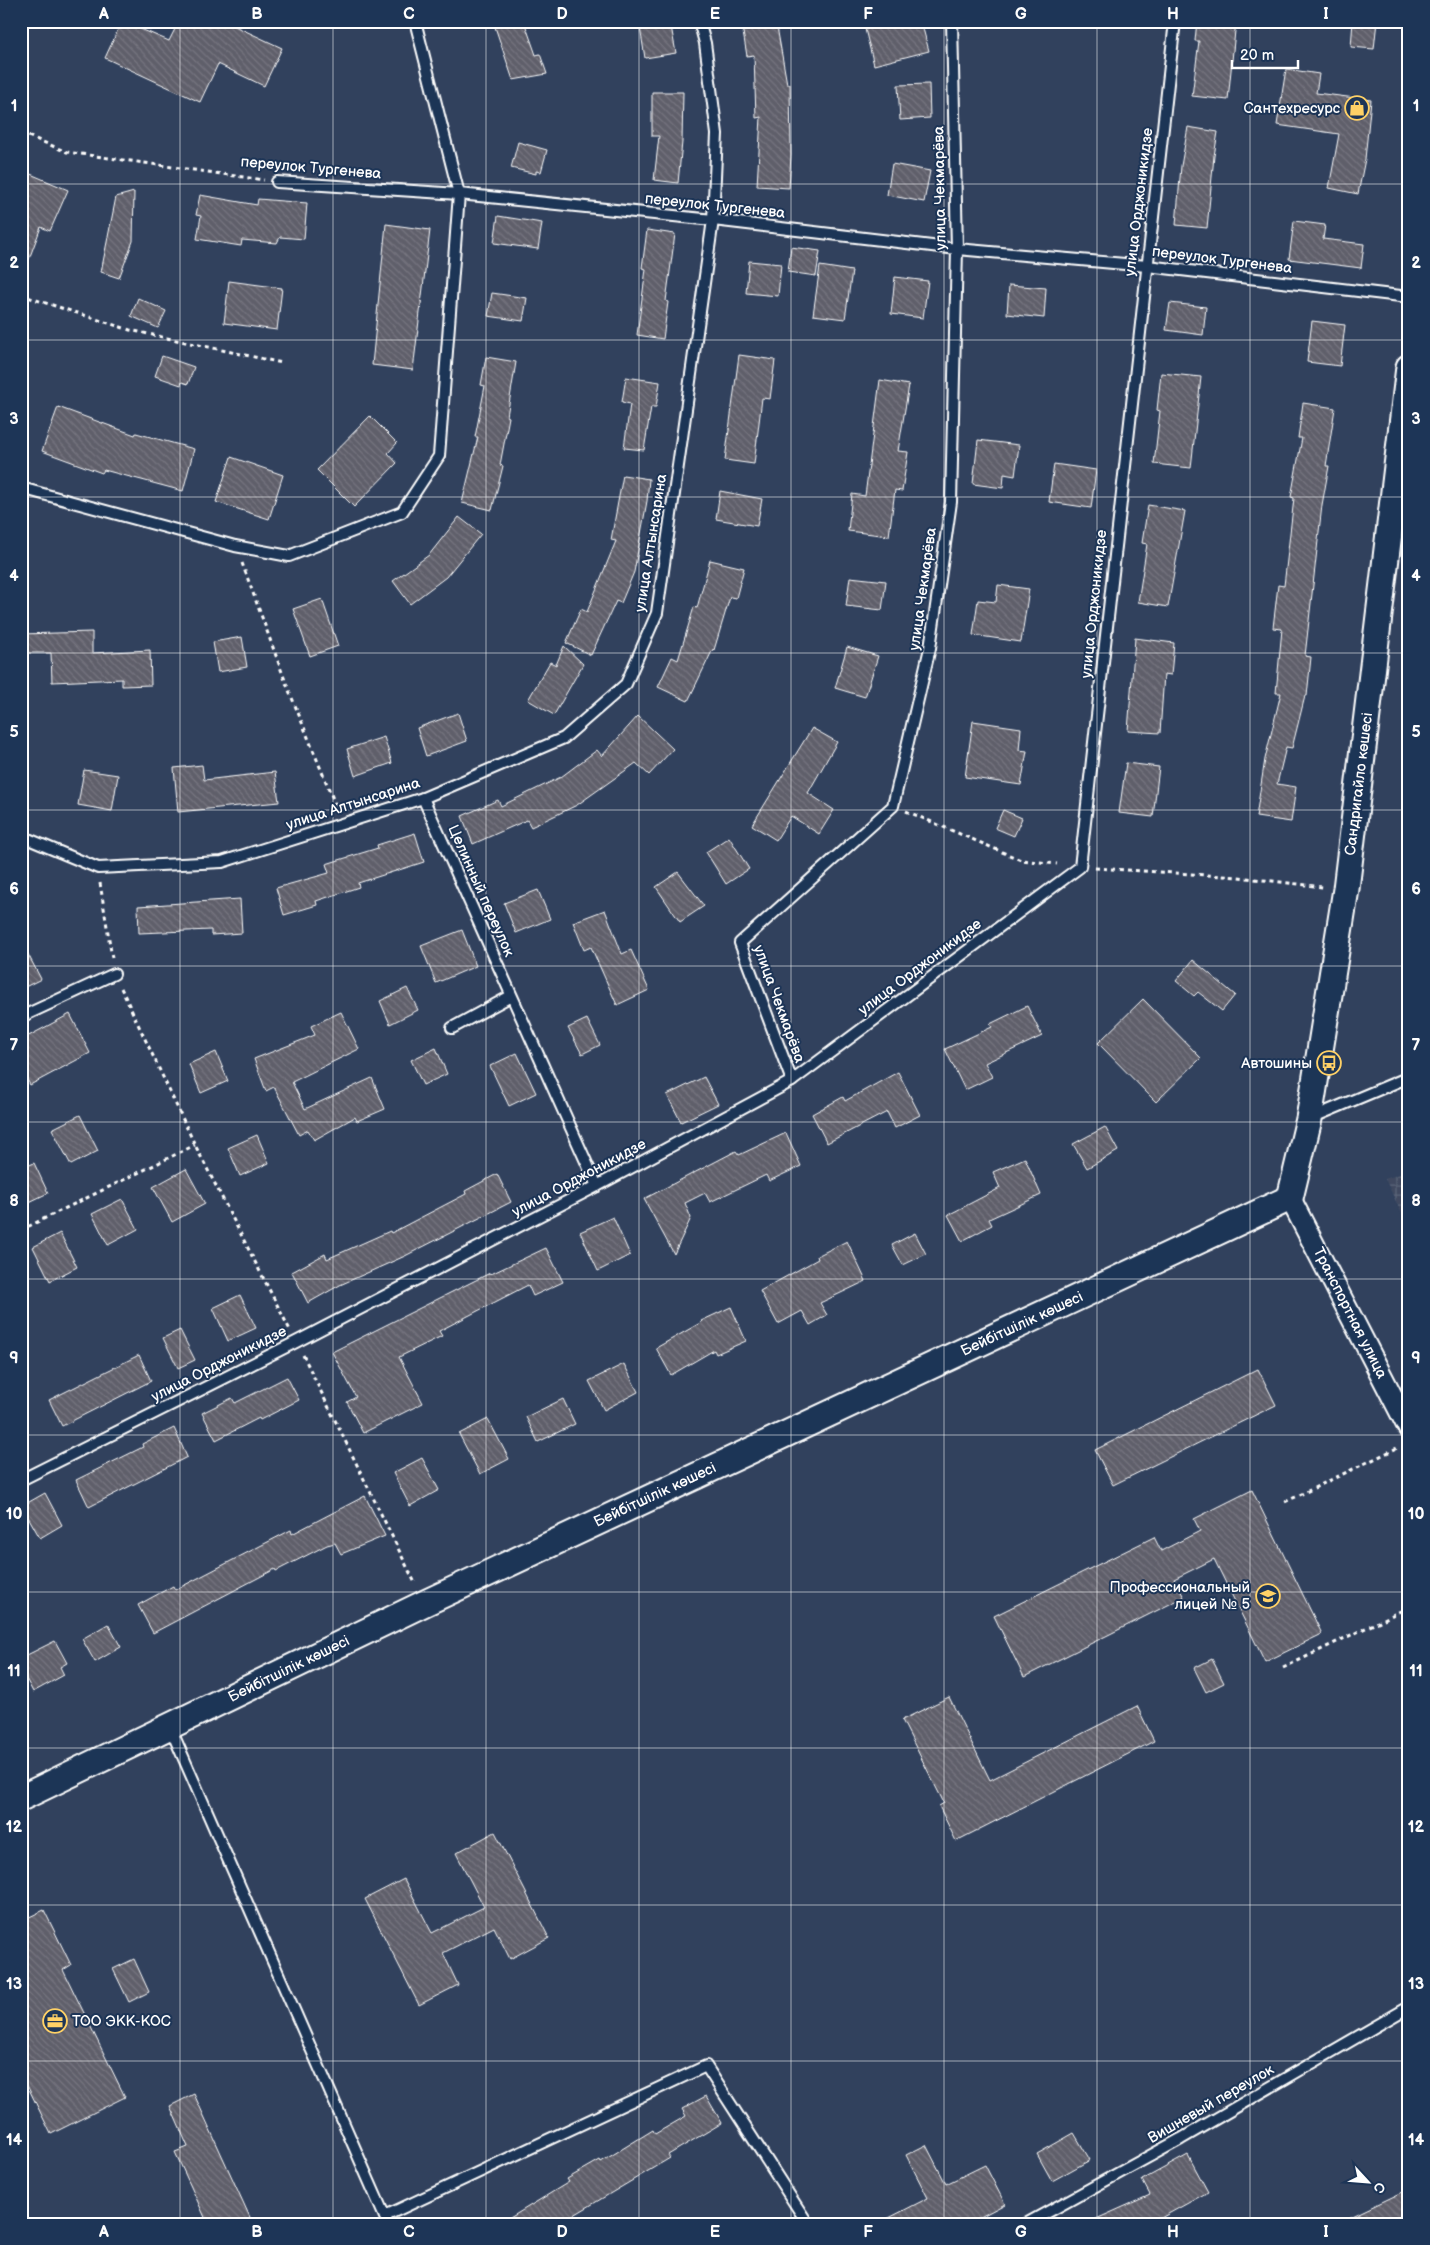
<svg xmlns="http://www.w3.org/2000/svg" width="1430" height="2245" font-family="'Balsamiq Sans',sans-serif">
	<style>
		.industrial { fill: url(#industrial-grid) }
		.building { fill: url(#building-back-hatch); stroke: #fff }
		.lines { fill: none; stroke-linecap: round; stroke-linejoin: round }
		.service-casing { stroke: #fff; stroke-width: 14 }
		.minor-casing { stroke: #fff; stroke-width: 24 }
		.tertiary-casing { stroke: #fff; stroke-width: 29 }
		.path { stroke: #fff; stroke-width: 3; stroke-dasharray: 4 4; stroke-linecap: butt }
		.service { stroke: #1d3557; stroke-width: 10 }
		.minor { stroke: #1d3557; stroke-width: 20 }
		.tertiary { stroke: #1d3557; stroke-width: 25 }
		.grid { fill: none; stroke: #fff; stroke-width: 1; stroke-opacity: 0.55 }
		.labels { text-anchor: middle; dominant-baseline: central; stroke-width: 4; stroke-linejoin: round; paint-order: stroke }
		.poi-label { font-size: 15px; fill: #fff; stroke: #1d3557; text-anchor: end }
		.street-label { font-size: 15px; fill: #fff; stroke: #1d3557 }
		.neatline { fill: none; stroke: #fff; stroke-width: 2 }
		.grid-label { font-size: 16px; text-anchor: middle; font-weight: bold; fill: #fff }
	</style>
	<defs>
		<pattern id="industrial-grid" width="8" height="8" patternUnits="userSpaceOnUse" patternTransform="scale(1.25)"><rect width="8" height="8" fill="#3f4a61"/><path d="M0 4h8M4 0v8" fill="none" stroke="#5c6579"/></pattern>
		<pattern id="building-back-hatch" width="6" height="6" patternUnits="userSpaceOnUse" patternTransform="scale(1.25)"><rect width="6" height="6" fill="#5f5e6a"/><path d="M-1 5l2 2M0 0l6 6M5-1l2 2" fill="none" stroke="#777680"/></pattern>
	</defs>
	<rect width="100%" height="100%" fill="#31415d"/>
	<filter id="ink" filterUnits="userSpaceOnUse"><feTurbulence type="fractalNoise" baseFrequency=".02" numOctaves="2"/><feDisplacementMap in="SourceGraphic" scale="10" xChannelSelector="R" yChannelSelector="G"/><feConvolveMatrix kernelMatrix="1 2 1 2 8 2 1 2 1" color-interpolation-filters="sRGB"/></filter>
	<g filter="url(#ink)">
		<polygon class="industrial" points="1409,1171 1409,1228 1385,1179"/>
		<g class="building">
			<polygon points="122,21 169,41 179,21 224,21 282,48 264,86 218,64 200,102 105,58"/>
			<polygon points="493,21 524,21 536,55 540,54 547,74 513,80"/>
			<polygon points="639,21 670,21 676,53 645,58"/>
			<polygon points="776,21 787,84 790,84 791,155 789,188 757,186 761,117 756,118 754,55 747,56 742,26"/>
			<polygon points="897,21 921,21 929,51 874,65 865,29"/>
			<polygon points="1197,21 1236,21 1228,100 1192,96 1199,41 1195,41"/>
			<polygon points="1353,21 1377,21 1374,49 1351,47"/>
			<polygon points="1286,69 1319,74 1316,93 1371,100 1365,159 1358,194 1329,188 1339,134 1277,125"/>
			<polygon points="929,84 930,118 900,120 898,85"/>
			<polygon points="652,92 683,92 682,142 678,183 654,180 659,136 652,136"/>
			<polygon points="1188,127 1218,132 1214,156 1207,228 1176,225 1181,166"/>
			<polygon points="518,142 547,150 541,172 536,171 536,174 511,168"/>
			<polygon points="892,164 930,171 924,202 887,195"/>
			<polygon points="21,170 68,190 50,231 41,227 23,275 21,275"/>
			<polygon points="134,192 133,241 119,278 101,272 116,197"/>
			<polygon points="200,195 257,205 258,199 307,203 304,239 280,237 277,243 242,240 241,246 197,239 201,216 196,215"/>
			<polygon points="498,216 542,223 538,249 494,243"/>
			<polygon points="1294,221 1325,225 1323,239 1364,244 1361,268 1289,259"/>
			<polygon points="386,224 430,230 413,370 372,365"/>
			<polygon points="647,230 675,234 666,301 668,302 663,339 637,335 646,269 642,268"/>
			<polygon points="791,247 820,251 816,276 788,272"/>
			<polygon points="749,261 781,264 778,296 746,293"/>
			<polygon points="820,266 852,271 845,319 813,315"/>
			<polygon points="895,277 928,281 923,318 891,314"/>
			<polygon points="229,281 282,288 277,330 224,323"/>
			<polygon points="1009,285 1046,288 1044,318 1007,314"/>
			<polygon points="492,293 527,298 523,321 488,316"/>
			<polygon points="138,298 166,311 158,328 131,316"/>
			<polygon points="1170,303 1206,307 1203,335 1166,330"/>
			<polygon points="1312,321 1345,325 1340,366 1307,362"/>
			<polygon points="739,355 775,360 770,399 762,398 754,464 725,460"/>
			<polygon points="162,356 194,367 188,384 182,382 181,385 155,376"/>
			<polygon points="486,357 516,362 507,416 509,417 500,465 503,466 492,510 462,503 478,437 475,437 485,386 481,385"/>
			<polygon points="1161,373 1201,377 1191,468 1154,464 1160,411 1157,410"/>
			<polygon points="626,377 660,382 656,407 651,407 644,450 624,448 630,404 622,402"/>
			<polygon points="880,380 909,385 898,451 908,452 902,491 895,490 889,536 848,531 852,494 865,496"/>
			<polygon points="1303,403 1335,408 1326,466 1329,466 1322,505 1305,656 1311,657 1307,696 1305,696 1292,748 1286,747 1277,784 1296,787 1291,822 1256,817 1265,759 1281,693 1276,693 1282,629 1273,628 1278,585 1284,586 1294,498 1291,497 1302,438 1298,438"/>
			<polygon points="58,407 135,435 136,433 194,449 183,491 104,470 102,473 42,451"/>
			<polygon points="370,416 397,443 388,453 397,463 354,507 317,470"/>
			<polygon points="978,440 1019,445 1015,476 1004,474 1003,488 973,484"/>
			<polygon points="231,457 283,475 269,519 216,502"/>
			<polygon points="1054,464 1096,470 1091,508 1049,502"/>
			<polygon points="623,475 649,479 647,501 634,572 621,603 616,601 591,655 566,643 581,609 587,612 616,541 611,540"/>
			<polygon points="720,491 762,499 757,526 716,519"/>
			<polygon points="1148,505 1185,511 1168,607 1138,602 1147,544 1142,543"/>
			<polygon points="459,517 481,534 446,577 410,604 393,581 429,555"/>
			<polygon points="710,560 744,568 736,598 730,597 714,650 713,649 688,701 658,687 672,657 678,660 694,607 697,608"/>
			<polygon points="850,577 886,581 882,610 846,606"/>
			<polygon points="998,585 1029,589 1021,642 973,635 978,600 996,602"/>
			<polygon points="322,599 338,646 310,656 293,609"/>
			<polygon points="92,632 92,653 150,650 151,685 122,686 122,679 52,682 51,653 21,653 21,634"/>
			<polygon points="242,637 247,667 218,672 213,642"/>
			<polygon points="1135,638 1174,643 1171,675 1164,674 1160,733 1128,731"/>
			<polygon points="564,646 583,664 554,715 528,700 550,662 556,665"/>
			<polygon points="847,647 878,656 865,697 835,688"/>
			<polygon points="458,713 467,741 426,756 417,728"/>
			<polygon points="638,716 673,749 649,775 636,763 577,805 531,827 527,820 473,844 462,816 498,800 501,806 561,777 597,750 602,756"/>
			<polygon points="973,721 1021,728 1019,750 1027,751 1021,785 965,777"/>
			<polygon points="812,728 837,742 808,793 834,810 819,834 791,816 776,840 752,825"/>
			<polygon points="384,737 392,763 355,776 347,749"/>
			<polygon points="1126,763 1159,767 1153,817 1119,813"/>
			<polygon points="202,765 204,780 275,772 279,802 178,812 174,768"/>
			<polygon points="84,770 118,775 112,811 78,805"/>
			<polygon points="1003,810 1022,818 1014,836 995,828"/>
			<polygon points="415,833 424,862 358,883 359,887 316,901 317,905 284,915 276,888 329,873 326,864 378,848 377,845"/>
			<polygon points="729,837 749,869 726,884 706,852"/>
			<polygon points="678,872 704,906 680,922 656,887"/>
			<polygon points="538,890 550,919 516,933 504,903"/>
			<polygon points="240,899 242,933 211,935 211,930 139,933 138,906"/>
			<polygon points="605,910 622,954 631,950 649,990 617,1005 591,947 584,950 573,922"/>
			<polygon points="462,930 476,966 436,983 421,946"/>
			<polygon points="21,941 41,979 21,989"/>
			<polygon points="1193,960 1235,995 1222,1011 1198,992 1194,996 1176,981"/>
			<polygon points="407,988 418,1010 390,1024 380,1001"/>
			<polygon points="1143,999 1201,1058 1156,1102 1098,1043"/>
			<polygon points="1027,1006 1042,1036 985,1063 992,1077 965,1090 945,1049 992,1027 990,1024"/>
			<polygon points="341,1012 359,1049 292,1082 305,1109 372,1078 385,1109 357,1121 355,1117 314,1140 308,1130 299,1135 274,1087 266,1091 254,1059 315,1035 311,1026"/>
			<polygon points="70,1014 90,1053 30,1085 21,1068 21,1040"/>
			<polygon points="587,1019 600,1045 582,1054 568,1028"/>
			<polygon points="436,1048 447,1074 423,1085 411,1060"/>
			<polygon points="216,1052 228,1081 201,1093 189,1064"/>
			<polygon points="517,1053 536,1093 509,1106 490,1066"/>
			<polygon points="898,1072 920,1115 895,1128 887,1112 827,1143 812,1114 843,1097 845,1101"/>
			<polygon points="704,1077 718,1104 681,1122 667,1095"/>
			<polygon points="80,1115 98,1151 71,1165 52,1129"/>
			<polygon points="1105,1127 1118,1151 1087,1168 1073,1144"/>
			<polygon points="786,1133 801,1166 769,1181 766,1175 710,1202 705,1193 685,1203 691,1218 674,1254 644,1199 736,1151 739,1155"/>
			<polygon points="257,1135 269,1163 240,1176 228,1148"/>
			<polygon points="1025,1158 1041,1195 989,1219 992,1225 962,1241 948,1215 1000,1188 993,1172"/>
			<polygon points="34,1163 48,1193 21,1206 21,1169"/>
			<polygon points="186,1169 205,1204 172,1222 153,1187"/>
			<polygon points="497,1174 511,1202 405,1256 340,1285 308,1303 292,1272 325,1254 327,1259 390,1231 391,1233 466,1194 465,1191"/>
			<polygon points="122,1199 138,1229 108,1245 92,1214"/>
			<polygon points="613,1217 630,1255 598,1271 580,1232"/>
			<polygon points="60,1233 77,1267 50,1281 33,1247"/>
			<polygon points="915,1233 926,1254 903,1265 892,1245"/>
			<polygon points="847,1241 866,1281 820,1303 827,1315 810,1325 802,1311 778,1324 760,1291 818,1259 817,1256"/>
			<polygon points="546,1248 563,1282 533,1296 528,1285 439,1331 442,1336 399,1357 423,1403 363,1433 347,1402 356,1397 332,1352 490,1273 491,1274"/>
			<polygon points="240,1295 256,1328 228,1341 213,1308"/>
			<polygon points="731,1307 746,1341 716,1354 714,1350 671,1375 656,1348 702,1322 701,1321"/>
			<polygon points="180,1330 195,1360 178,1368 163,1338"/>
			<polygon points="139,1355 151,1381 62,1426 49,1400"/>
			<polygon points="624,1364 638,1392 604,1410 589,1381"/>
			<polygon points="1258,1369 1276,1405 1113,1485 1095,1450"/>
			<polygon points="287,1377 299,1400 260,1420 259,1418 216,1440 202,1413 232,1398 235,1403"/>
			<polygon points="563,1399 575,1424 538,1442 526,1417"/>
			<polygon points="488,1419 509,1459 480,1474 459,1434"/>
			<polygon points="174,1428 187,1457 89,1507 76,1480 143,1447 142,1444"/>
			<polygon points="422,1458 439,1490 410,1506 393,1473"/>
			<polygon points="1252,1490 1322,1634 1265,1662 1214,1559 1174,1579 1184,1597 1024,1677 994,1616 1154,1537 1161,1551 1200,1531 1194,1519"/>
			<polygon points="45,1493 62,1525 40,1538 22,1506"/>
			<polygon points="365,1496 385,1536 341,1554 335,1543 327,1545 276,1571 275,1569 153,1633 138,1605 173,1586 175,1590 291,1530 292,1534"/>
			<polygon points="108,1624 121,1647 95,1662 82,1639"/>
			<polygon points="55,1641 67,1663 60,1667 64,1675 33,1692 21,1669 21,1658"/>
			<polygon points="1212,1659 1224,1683 1206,1692 1194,1668"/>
			<polygon points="949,1697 990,1780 1137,1706 1154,1741 956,1841 939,1806 944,1803 902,1720"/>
			<polygon points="495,1832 549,1938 510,1959 494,1927 443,1953 458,1985 419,2005 365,1899 404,1879 432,1933 484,1907 456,1853"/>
			<polygon points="44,1910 71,1965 63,1970 125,2097 51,2134 21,2073 21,1921"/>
			<polygon points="134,1959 149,1992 129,2002 113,1969"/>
			<polygon points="194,2094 253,2224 208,2224 175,2152 188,2147 170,2106"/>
			<polygon points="706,2096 722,2123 668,2155 670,2158 559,2224 500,2224 569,2182 567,2179 600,2160 601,2162 653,2130 655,2134 686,2116 682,2109"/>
			<polygon points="1074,2133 1090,2160 1052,2181 1037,2154"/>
			<polygon points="926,2145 946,2184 985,2165 1005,2204 967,2224 877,2224 928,2198 906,2155"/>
			<polygon points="1188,2155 1208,2192 1150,2224 1085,2224 1150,2195 1142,2180"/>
			<polygon points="1409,2189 1409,2224 1336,2224"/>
		</g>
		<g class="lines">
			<g class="service-casing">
				<g id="service">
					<polyline points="277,182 459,194 713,220 957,249 1147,266 1409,297"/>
					<polyline points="21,488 235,546 289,556 402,512 439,456 459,194 415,21"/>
					<polyline points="423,798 597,1186"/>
					<polyline points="21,836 98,868 222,862 423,798 564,738 626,684 657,613 713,220 717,134 705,43 699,21"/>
					<polyline points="21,1017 114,974"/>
					<polyline points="452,1028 511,996"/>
					<polyline points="792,1081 740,943 893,806 930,648 951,502 957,249 952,21"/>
					<polyline points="1311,1118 1409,1077"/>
					<polyline points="21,1480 296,1342 597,1186 792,1081 1080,867 1175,21"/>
					<polyline points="170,1727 388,2224"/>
					<polyline points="385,2216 706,2066 808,2224"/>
					<polyline points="1026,2224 1181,2139 1409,2007"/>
				</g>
			</g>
			<g class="minor-casing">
				<polyline id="minor" points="1290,1198 1409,1429"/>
			</g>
			<g class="tertiary-casing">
				<polyline id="tertiary" points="21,1798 425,1603 1290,1198 1309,1119 1346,889 1409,367"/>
			</g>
			<g class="path">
				<polyline points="21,133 67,152 264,180"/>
				<polyline points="21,295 130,330 282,363"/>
				<polyline points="242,563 286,683 337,809"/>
				<polyline points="906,811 1021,860 1057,864"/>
				<polyline points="1095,868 1238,877 1323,887"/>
				<polyline points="100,883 112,958"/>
				<polyline points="121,988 195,1145 290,1330"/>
				<polyline points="21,1230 195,1145"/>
				<polyline points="303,1355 415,1583"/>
				<polyline points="1285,1502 1399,1447"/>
				<polyline points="1283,1668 1409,1607"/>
			</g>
			<use href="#service" class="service"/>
			<use href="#minor" class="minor"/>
			<use href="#tertiary" class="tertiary"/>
		</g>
	</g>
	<path class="grid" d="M180 21V2224M333 21V2224M486 21V2224M639 21V2224M791 21V2224M944 21V2224M1097 21V2224M1250 21V2224M21 184H1409M21 340H1409M21 497H1409M21 653H1409M21 810H1409M21 966H1409M21 1122H1409M21 1279H1409M21 1435H1409M21 1592H1409M21 1748H1409M21 1905H1409M21 2061H1409"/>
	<defs>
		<g id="shop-ring" transform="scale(1.25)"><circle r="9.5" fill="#1d3557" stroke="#ffd166" stroke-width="1.5"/><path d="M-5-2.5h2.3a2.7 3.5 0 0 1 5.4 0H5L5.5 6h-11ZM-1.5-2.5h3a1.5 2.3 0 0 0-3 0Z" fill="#ffd166"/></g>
		<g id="bus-ring" transform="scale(1.25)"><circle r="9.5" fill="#1d3557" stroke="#ffd166" stroke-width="1.5"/><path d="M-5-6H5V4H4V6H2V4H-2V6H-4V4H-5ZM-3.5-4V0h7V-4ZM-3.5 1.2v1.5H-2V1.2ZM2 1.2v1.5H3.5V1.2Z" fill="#ffd166"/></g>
		<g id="university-ring" transform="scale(1.25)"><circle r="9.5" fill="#1d3557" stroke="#ffd166" stroke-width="1.5"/><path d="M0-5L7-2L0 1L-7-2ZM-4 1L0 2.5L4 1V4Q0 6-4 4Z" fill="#ffd166"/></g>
		<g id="office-ring" transform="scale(1.25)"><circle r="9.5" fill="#1d3557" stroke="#ffd166" stroke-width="1.5"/><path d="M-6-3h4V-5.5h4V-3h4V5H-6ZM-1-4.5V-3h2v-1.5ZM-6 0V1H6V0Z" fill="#ffd166"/></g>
	</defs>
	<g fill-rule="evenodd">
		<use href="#shop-ring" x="1357" y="108"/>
		<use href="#bus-ring" x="1329" y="1063"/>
		<use href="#university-ring" x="1268" y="1596"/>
		<use href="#office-ring" x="55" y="2021"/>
	</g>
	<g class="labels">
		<g class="poi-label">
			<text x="1340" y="108">Сантехресурс</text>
			<text x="1312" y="1063">Автошины</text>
			<text x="1250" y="1587">Профессиональный<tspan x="1250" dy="17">лицей № 5</tspan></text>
			<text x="72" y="2021" text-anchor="start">ТОО ЭКК-КОС</text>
		</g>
		<g class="street-label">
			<text transform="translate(311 168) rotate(5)">переулок Тургенева</text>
			<text transform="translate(940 188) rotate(-91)">улица Чекмарёва</text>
			<text transform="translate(1139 202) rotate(-83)">улица Орджоникидзе</text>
			<text transform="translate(715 206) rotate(6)">переулок Тургенева</text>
			<text transform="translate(1222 260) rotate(7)">переулок Тургенева</text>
			<text transform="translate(651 543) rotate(-81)">улица Алтынсарина</text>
			<text transform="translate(923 589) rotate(-82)">улица Чекмарёва</text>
			<text transform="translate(1094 604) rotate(-84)">улица Орджоникидзе</text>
			<text transform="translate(1359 784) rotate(-83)">Сандригайло көшесі</text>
			<text transform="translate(353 804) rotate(-18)">улица Алтынсарина</text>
			<text transform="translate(481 891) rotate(66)">Целинный переулок</text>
			<text transform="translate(920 967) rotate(-37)">улица Орджоникидзе</text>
			<text transform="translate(779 1004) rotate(70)">улица Чекмарёва</text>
			<text transform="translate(579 1178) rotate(-28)">улица Орджоникидзе</text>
			<text transform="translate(1350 1313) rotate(63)">Транспортная улица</text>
			<text transform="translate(1022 1324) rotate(-25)">Бейбітшілік көшесі</text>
			<text transform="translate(219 1364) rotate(-27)">улица Орджоникидзе</text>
			<text transform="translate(655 1495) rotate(-25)">Бейбітшілік көшесі</text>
			<text transform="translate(289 1669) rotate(-26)">Бейбітшілік көшесі</text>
			<text transform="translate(1211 2104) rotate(-30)">Вишневый переулок</text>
		</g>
	</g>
	<rect width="1430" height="2245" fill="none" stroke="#1d3557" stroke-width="55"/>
	<g transform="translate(1368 2182) rotate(116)" stroke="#1d3557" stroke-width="4" paint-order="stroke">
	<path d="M0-4L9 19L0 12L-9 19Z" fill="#ffffff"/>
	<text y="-8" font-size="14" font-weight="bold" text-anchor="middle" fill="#ffffff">С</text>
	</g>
	<path d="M1232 60v8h66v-8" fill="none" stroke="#ffffff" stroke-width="2.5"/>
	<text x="1240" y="60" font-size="15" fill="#ffffff" stroke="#1d3557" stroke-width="4" paint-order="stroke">20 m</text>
	<rect x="28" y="28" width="1374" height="2190" class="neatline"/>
	<g class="grid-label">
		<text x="104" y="19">A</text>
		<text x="257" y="19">B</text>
		<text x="409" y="19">C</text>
		<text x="562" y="19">D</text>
		<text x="715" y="19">E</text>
		<text x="868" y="19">F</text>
		<text x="1021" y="19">G</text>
		<text x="1173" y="19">H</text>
		<text x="1326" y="19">I</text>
		<text x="14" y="111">1</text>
		<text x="1416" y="111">1</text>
		<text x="14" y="268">2</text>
		<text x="1416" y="268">2</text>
		<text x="14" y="424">3</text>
		<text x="1416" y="424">3</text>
		<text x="14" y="581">4</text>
		<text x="1416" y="581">4</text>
		<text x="14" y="737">5</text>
		<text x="1416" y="737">5</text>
		<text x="14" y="894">6</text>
		<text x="1416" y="894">6</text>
		<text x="14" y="1050">7</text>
		<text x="1416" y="1050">7</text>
		<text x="14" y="1206">8</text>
		<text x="1416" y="1206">8</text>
		<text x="14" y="1363">9</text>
		<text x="1416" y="1363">9</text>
		<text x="14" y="1519">10</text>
		<text x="1416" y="1519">10</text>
		<text x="14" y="1676">11</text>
		<text x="1416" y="1676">11</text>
		<text x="14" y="1832">12</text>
		<text x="1416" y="1832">12</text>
		<text x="14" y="1989">13</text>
		<text x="1416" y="1989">13</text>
		<text x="14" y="2145">14</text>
		<text x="1416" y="2145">14</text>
		<text x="104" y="2237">A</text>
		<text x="257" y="2237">B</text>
		<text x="409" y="2237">C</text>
		<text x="562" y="2237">D</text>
		<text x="715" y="2237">E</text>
		<text x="868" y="2237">F</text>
		<text x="1021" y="2237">G</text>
		<text x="1173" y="2237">H</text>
		<text x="1326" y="2237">I</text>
	</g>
</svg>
